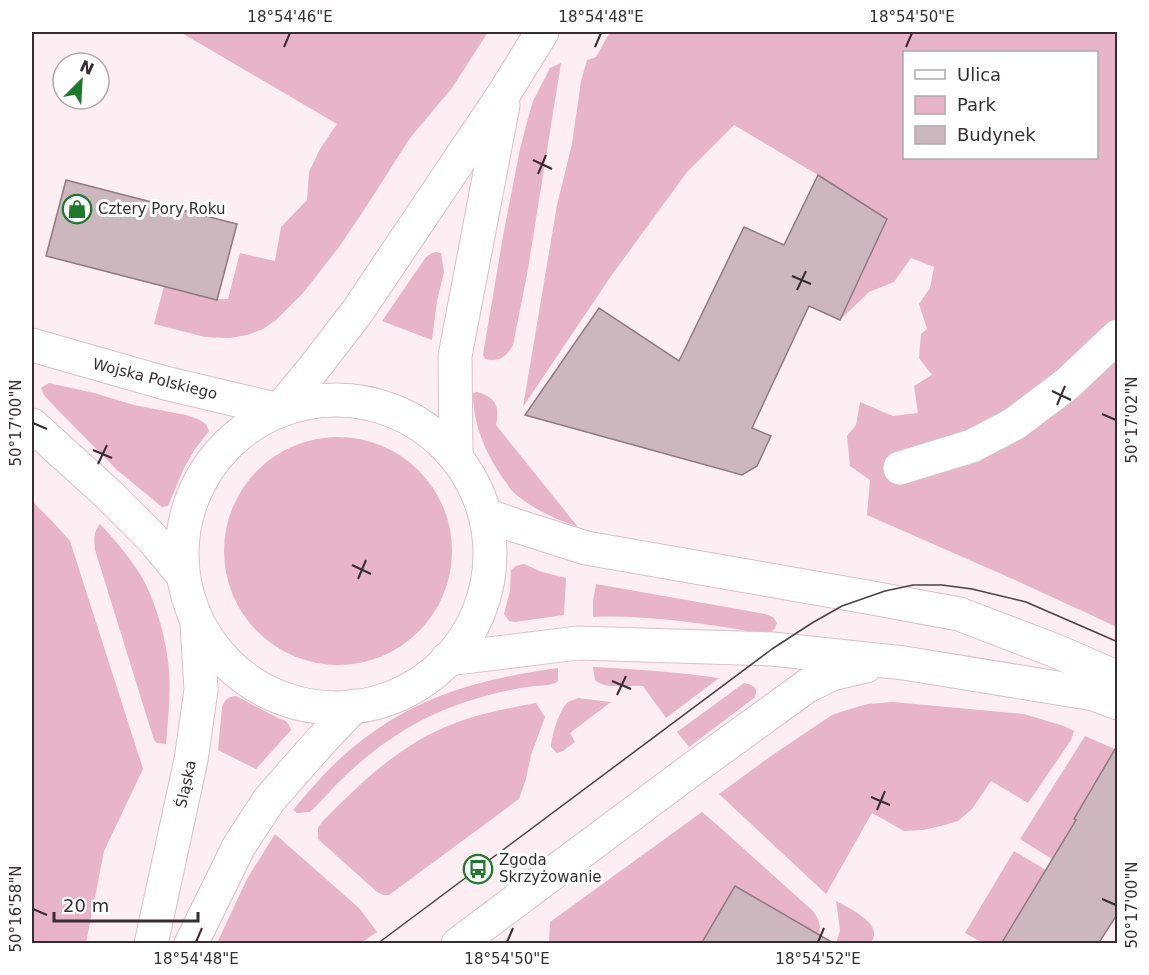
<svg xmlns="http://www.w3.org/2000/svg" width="1149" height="975" font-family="'DejaVu Sans',sans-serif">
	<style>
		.green { fill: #e8b4c7; fill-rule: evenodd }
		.building { fill: #cdb7be; stroke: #907a82; stroke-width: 1.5 }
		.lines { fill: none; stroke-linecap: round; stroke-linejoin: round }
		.minor-casing { stroke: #d8c1c9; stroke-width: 35 }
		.minor { stroke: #fff; stroke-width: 33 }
		.tram { stroke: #4b4145; stroke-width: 1.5 }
		.ticks { fill: none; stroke: #362d30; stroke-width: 2 }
		.labels { text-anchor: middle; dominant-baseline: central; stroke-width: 6; stroke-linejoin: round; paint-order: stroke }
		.poi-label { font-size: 15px; fill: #362d30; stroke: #fff; text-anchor: start }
		.street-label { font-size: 15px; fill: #362d30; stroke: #fff }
		.neatline { fill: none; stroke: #362d30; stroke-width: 2 }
		.ticks-label { font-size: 15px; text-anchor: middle; fill: #362d30 }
	</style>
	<rect width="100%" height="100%" fill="#fceef3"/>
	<g class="green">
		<polygon points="180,32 488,32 452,88 410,138 364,210 339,247 303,293 276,320 263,329 247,335 230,338 205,337 154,324 164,286 217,299 228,299 240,253 275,261 281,227 307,200 309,172 320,149 337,124"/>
		<path d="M610 32H1117V627L1015 580 867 515 870 480 850 466 847 436 856 425 860 402 893 416 918 413 914 386 932 375 919 358 921 334 927 329 919 304 930 288 934 267 911 258 894 282 869 292 840 320 886 219 818 175 734 125 687 172 611 276 523 407 557 205 572 144 581 81 587 60 596 57ZM904 52H1096V158H904Z"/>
		<path d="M561 63 527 275 513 345C507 356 499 363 485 359L483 355 503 236 520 149 527 122 533 101 550 68Z"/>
		<polygon points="436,252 441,253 444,272 437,301 432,340 382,321 426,257 432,253"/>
		<polygon points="49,383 94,393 134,405 186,415 198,419 206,424 209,431 195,449 184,468 168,506 162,507 117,470 53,405 44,395 41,388"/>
		<path d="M477 392C496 397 500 407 496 425L578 527C555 519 530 508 512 491 509 488 507 483 504 480 486 454 473 425 473 393Z"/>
		<circle cx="338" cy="551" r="114"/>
		<polygon points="32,501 53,522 70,541 143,769 104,851 86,943 32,943"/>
		<path d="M100 524C114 539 127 554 138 571 155 597 167 640 169 671 171 695 168 720 166 744L157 743 154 740 95 550C94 540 93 532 100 524Z"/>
		<polygon points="524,564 542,572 566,578 564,615 515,622 509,621 504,614 510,591 511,570 516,566"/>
		<path d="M596 584 765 614 773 617 777 623 775 628 771 633C755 634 740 629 724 627 681 621 637 615 593 617V601Z"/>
		<path d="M593 667C635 669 677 672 719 678L666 718 643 686C629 685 606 690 595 680Z"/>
		<path d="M558 668V681C550 687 537 685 527 687 506 690 485 696 465 702 417 718 378 744 342 779 331 789 322 801 310 812L297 813 293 810C317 781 344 751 376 730 430 692 493 677 558 668Z"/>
		<path d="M744 683C753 685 760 688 754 698L689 747 677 732Z"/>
		<path d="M236 696 280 719C287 720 289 724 291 730L256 769 218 750 222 707C225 699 228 697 236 696Z"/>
		<path d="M578 698 611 702 570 733 575 742 563 751 557 753 551 747C551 737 560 708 568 702 570 701 576 699 578 698Z"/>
		<polygon points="893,702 1024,714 1064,726 1074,731 1071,740 1028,803 991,781 972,809 958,821 941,826 923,830 904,831 872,813 826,894 719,794 771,756 832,715 850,709 868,704"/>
		<path d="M536 703 545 717 531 755 526 779 519 799 389 895H383L377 892 318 839V828L322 822C361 782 402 743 455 723 482 713 509 708 536 703Z"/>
		<polygon points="1085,736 1117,750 1052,859 1020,839"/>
		<path d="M702 812 715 823 813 911C821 922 821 928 818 940L789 943 801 924 735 886 701 943 549 944 550 922Z"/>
		<polygon points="275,834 360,909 377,932 361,943 217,943 247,879"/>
		<polygon points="1014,851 1046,870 1001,943 983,943 965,933"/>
		<path d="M836 901C847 907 876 920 874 935 874 938 872 941 870 943H836L840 930Z"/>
	</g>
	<g class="building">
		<polygon points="818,175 887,219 840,320 809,306 752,428 771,436 757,466 742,475 525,415 599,308 679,361 744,227 784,245"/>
		<polygon points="66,180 237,224 217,300 46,256"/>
		<polygon points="1118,744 1118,913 1098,944 1001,944 1076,820 1074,819"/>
		<polygon points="735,886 835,944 701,944"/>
	</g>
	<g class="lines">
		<g class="minor-casing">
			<g id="minor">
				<polyline points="32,345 165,383 279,410"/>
				<circle cx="336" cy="554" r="154"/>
				<polyline points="279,410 314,368 357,312 505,92 542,32"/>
				<polyline points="32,425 108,494 152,538 182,574"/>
				<polyline points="456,455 455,356 503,105"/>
				<polyline points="900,468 972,446 1014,424 1067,384 1118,336"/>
				<polyline points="486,515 517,526 586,548 867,597 959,614 1056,651 1118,678"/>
				<polyline points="447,659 578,643 772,649 904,663 1094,694 1118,703"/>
				<polyline points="151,944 191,760 201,690 197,624"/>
				<polyline points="191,944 239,846 269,800 319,743 354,706"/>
				<polyline points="458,944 687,773 807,686 832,674 866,666"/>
			</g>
		</g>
		<use href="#minor" class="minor"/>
		<polyline class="tram" points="377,944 772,649 812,623 842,606 885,591 913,585 942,585 972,589 1026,602 1118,642"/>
	</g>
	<path class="ticks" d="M284 47 290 33M595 47 601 33M906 47 912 33M533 160 552 169M538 174 546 155M792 276 811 284M797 290 806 271M1052 391 1071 400M1057 405 1065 386M1102 414 1116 420M33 423 47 429M93 450 112 458M98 464 107 445M352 565 371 574M358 579 366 560M612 681 631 689M617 695 626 676M871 797 890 805M877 810 885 791M1102 899 1116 905M33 909 47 915M196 942 202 928M507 942 513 928M818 942 824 928"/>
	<defs>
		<g id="shop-ring" transform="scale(1.5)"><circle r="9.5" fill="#fff" stroke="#1e7a2a" stroke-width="1.5"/><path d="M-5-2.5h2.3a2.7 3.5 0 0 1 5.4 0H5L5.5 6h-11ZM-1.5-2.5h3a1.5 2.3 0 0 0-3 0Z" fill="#1e7a2a"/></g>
		<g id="bus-ring" transform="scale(1.5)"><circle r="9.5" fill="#fff" stroke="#1e7a2a" stroke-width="1.5"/><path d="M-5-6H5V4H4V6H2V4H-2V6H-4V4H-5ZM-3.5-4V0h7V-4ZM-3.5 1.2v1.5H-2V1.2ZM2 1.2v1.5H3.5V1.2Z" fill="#1e7a2a"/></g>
	</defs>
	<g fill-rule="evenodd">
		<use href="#shop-ring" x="77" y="209"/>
		<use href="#bus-ring" x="478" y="869"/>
	</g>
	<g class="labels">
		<g class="poi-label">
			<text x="98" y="209">Cztery Pory Roku</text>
			<text x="499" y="860">Zgoda<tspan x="499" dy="17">Skrzyżowanie</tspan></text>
		</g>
		<g class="street-label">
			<text transform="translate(155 379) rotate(14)">Wojska Polskiego</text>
			<text transform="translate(186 784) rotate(-78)">Śląska</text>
		</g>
	</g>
	<rect width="1149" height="975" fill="none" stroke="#ffffff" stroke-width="66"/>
	<rect x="903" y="51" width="195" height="108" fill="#ffffff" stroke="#afabac" stroke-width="1.5"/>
	<rect x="915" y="70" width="30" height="9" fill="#ffffff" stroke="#afabac" stroke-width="1.5"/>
	<text x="957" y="81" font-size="18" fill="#362d30">Ulica</text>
	<rect x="915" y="96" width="30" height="18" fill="#e8b4c7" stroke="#afabac" stroke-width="1.5"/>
	<text x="957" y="111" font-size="18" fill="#362d30">Park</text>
	<rect x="915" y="126" width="30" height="18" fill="#cdb7be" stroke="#afabac" stroke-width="1.5"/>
	<text x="957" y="141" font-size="18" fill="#362d30">Budynek</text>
	<g transform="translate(81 81) rotate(24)"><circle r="28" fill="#ffffff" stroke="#afabac" stroke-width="1.5"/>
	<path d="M0-4.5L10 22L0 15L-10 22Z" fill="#1e7a2a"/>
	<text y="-9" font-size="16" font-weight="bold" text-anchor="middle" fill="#362d30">N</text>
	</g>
	<path d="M54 912v9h144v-9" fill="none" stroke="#362d30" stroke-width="3"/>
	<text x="63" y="912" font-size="18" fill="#362d30" stroke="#ffffff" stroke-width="4.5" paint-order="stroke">20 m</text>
	<rect x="33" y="33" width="1083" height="909" class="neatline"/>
	<g class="ticks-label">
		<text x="290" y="22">18°54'46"E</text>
		<text x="601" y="22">18°54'48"E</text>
		<text x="912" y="22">18°54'50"E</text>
		<text transform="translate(1132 420) rotate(-90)" y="5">50°17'02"N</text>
		<text transform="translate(16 423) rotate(-90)" y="5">50°17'00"N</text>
		<text transform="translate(1132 905) rotate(-90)" y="5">50°17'00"N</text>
		<text transform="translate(16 909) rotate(-90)" y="5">50°16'58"N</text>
		<text x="196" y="964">18°54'48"E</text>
		<text x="507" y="964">18°54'50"E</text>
		<text x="818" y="964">18°54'52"E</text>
	</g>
</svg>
